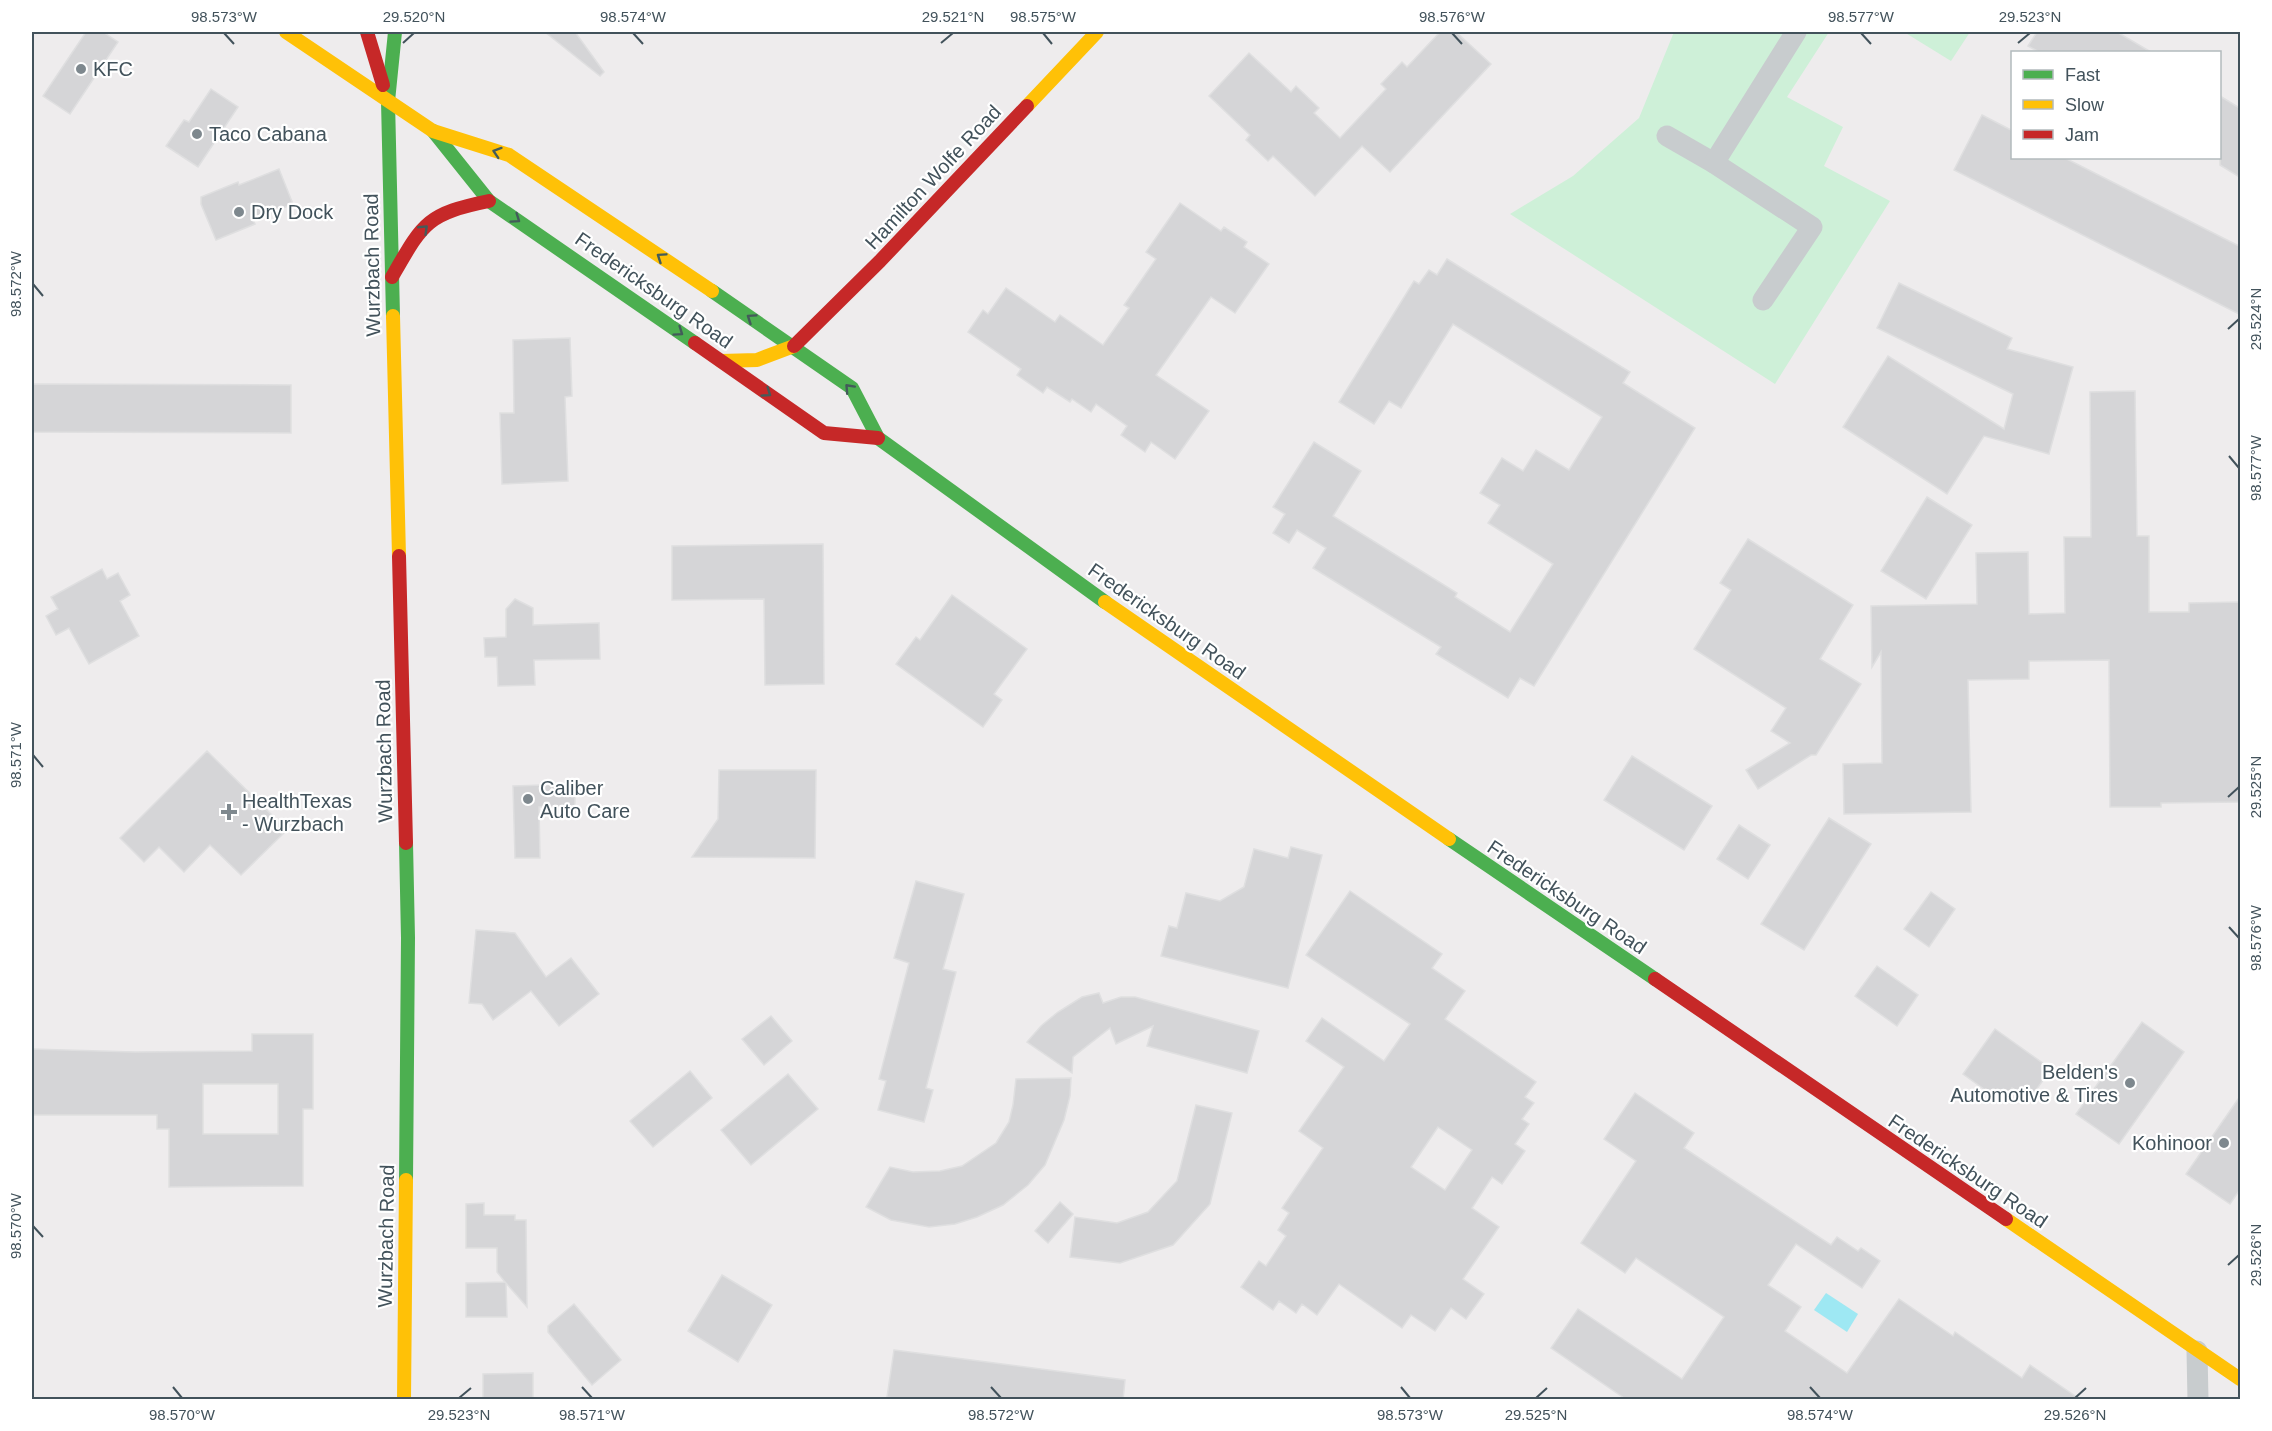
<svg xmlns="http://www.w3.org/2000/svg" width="2272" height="1431" font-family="Arial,sans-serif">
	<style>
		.green { fill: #cef0d8 }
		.water { fill: #9ee8f3 }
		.building { fill: #d5d5d7; stroke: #dfdfe0; stroke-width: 1.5; fill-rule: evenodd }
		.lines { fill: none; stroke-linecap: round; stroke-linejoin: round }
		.street { stroke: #c8ccce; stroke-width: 21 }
		.fast { stroke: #4caf50; stroke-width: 14 }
		.slow { stroke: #ffc107; stroke-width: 14 }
		.jam { stroke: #c62828; stroke-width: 14 }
		.oneway { stroke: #435b5a }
		.ticks { fill: none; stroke: #42525b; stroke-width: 2 }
		.poi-dot { fill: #7e888e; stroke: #fff; stroke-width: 2 }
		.labels { text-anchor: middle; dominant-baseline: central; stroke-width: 4.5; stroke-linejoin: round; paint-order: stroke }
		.poi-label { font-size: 20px; fill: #42525b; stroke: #fff; text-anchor: start }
		.street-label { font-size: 20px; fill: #42525b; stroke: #fff }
		.neatline { fill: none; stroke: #42525b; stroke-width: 2 }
		.ticks-label { font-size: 15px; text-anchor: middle; fill: #42525b }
	</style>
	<rect width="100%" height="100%" fill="#eeeced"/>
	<g class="green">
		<polygon points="1674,32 1829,32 1787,97 1843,127 1824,166 1890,201 1775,384 1510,214 1573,176 1639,118"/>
		<polygon points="1904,32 1970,32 1951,61"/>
	</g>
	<polygon class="water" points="1826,1293 1858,1314 1847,1332 1814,1310"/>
	<g class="building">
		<polygon points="86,32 103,32 118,42 70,114 43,96"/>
		<polygon points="545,32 575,32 604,72 600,76"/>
		<polygon points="1440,32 1456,32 1491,64 1390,172 1362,146 1315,196 1273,156 1268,161 1246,140 1250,135 1209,96 1249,53 1291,92 1296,86 1319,108 1314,113 1340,138 1386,89 1381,84 1402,62 1407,67"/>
		<polygon points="2037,32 2117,32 2151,52 2039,52 2028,46"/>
		<polygon points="211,89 238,107 198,167 166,146 184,120 189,122"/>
		<polygon points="2220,96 2241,109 2241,178 2220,165"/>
		<polygon points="1982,115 2013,131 2013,158 2065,158 2241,247 2241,315 1954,170"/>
		<polygon points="279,169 293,204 253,220 255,224 216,240 201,204 201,197 238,182 239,185"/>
		<polygon points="1180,203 1221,231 1224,227 1247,242 1244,247 1269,264 1235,313 1211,297 1156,375 1209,411 1175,459 1151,442 1145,452 1121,435 1127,426 1096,404 1091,412 1072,399 1070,402 1047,387 1043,393 1017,375 1021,369 968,332 983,310 988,314 1006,288 1055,322 1060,315 1103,345 1129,308 1124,305 1156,259 1146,252"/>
		<polygon points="1447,259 1630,372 1623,383 1695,428 1534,686 1520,678 1508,698 1436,654 1441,647 1313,568 1326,548 1297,530 1289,543 1273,533 1285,514 1273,507 1314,442 1361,471 1333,516 1457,593 1455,597 1510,632 1553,564 1488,523 1500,505 1480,493 1502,458 1523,471 1536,450 1569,470 1602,417 1453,324 1401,408 1389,401 1374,424 1339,402 1414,281 1419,284 1429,270 1437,275"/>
		<polygon points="1899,283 2012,338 2007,349 2073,367 2049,454 1984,436 1947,494 1843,427 1888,356 2004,429 2013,394 1877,328"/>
		<polygon points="570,338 572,396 565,397 568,481 502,484 500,413 514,413 513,340"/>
		<polygon points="32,384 291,385 291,433 32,432"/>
		<polygon points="2135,391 2137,536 2149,536 2149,612 2189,612 2189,603 2241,602 2241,802 2161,803 2161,807 2110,807 2109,660 2029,661 2029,679 1968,680 1971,812 1844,814 1843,764 1882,763 1881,652 1872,667 1871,606 1977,604 1976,553 2028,552 2029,614 2065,613 2064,537 2091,537 2090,392"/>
		<polygon points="1927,497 1972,525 1926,599 1881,571"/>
		<polygon points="1748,539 1853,605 1820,659 1861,684 1816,755 1811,755 1758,789 1746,770 1790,743 1771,731 1786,708 1694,649 1731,590 1720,583"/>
		<polygon points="823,544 824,684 765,685 764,599 672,600 672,546"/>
		<polygon points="102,569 107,579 118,573 130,595 120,601 139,636 89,664 69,628 56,635 46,616 58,609 51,597"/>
		<polygon points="952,595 1027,649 994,694 1002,700 983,727 896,664 916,637 920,640"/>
		<polygon points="515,599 533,608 533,625 599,623 600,659 534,660 535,685 498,686 497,657 485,657 484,638 506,637 506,609"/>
		<polygon points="207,751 287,830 241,875 210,845 184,872 159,847 144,862 120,838"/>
		<polygon points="1632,756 1712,806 1684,850 1604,800"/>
		<polygon points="719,770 816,770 815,858 692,857 718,819"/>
		<polygon points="575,784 575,806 539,807 540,858 515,858 513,786"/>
		<polygon points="1829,818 1871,844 1804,950 1761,924"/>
		<polygon points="1739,825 1770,845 1748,879 1717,859"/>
		<polygon points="1291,847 1322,855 1288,988 1161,956 1169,926 1177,928 1186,893 1220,901 1244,887 1254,849 1288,858"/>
		<polygon points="916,881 964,894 943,969 956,972 926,1088 933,1090 924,1122 878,1110 886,1081 879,1079 909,963 894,958"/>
		<path d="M1350 891 1442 954 1432 968 1465 991 1445 1019 1536 1082 1525 1097 1534 1103 1522 1119 1529 1124 1515 1144 1525 1151 1502 1184 1492 1177 1472 1208 1499 1227 1463 1279 1484 1294 1466 1319 1451 1308 1435 1331 1411 1315 1402 1328 1339 1284 1317 1315 1302 1304 1296 1313 1279 1301 1273 1310 1241 1287 1259 1261 1266 1266 1286 1236 1278 1230 1289 1213 1282 1208 1323 1148 1299 1131 1344 1067 1306 1041 1322 1018 1384 1061 1410 1024 1306 955ZM1438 1127 1472 1150 1445 1190 1411 1167Z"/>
		<polygon points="1931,892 1955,909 1929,947 1904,929"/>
		<polygon points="476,930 515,933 546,977 571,958 599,994 559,1026 531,991 493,1020 482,1004 469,1003"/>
		<polygon points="1877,966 1918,995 1897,1026 1855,996"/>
		<polygon points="1099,993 1103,1003 1121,997 1135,997 1259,1031 1247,1073 1147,1046 1153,1026 1116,1044 1110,1028 1073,1057 1072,1073 1027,1042 1041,1026 1058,1012 1082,997"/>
		<polygon points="771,1016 792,1041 764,1065 742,1039"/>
		<polygon points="2142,1022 2184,1052 2119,1144 2076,1114"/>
		<polygon points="1995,1029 2051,1069 2029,1100 2012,1088 2002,1102 1963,1074"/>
		<path d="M252 1034H313V1109H303V1186L169 1187V1129H157V1115H32V1049L135 1052 252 1051ZM203 1084H278V1134H203Z"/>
		<polygon points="690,1071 712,1098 653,1147 630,1121"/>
		<polygon points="788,1074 818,1109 751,1165 721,1130"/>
		<polygon points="1071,1078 1070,1096 1064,1120 1045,1165 1028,1185 1003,1205 977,1217 955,1224 929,1227 891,1220 866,1207 890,1167 913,1172 940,1171 962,1166 996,1143 1009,1122 1013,1105 1016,1079"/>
		<polygon points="1635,1093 1694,1133 1684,1148 1831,1245 1837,1237 1858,1251 1861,1248 1880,1261 1862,1288 1796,1244 1768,1285 1801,1307 1785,1331 1847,1373 1899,1299 1953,1336 1955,1332 2022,1378 2030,1365 2081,1400 1627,1400 1551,1348 1578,1309 1682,1379 1724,1317 1636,1258 1625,1273 1581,1243 1636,1161 1604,1139"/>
		<polygon points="2241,1095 2241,1188 2230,1204 2186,1174"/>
		<polygon points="1196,1105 1232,1113 1210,1204 1173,1245 1120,1263 1070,1257 1075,1217 1117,1223 1148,1212 1177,1181"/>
		<polygon points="1060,1202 1073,1214 1048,1243 1035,1231"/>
		<polygon points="484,1203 484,1215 515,1215 515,1220 526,1220 527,1307 506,1283 507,1317 466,1317 466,1283 505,1282 497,1272 497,1248 466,1248 466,1204"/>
		<polygon points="722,1275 772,1305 738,1362 688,1331"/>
		<polygon points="574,1304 621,1360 592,1385 548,1332 548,1326"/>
		<polygon points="894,1350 1125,1380 1123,1400 903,1400 887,1397"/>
		<polygon points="533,1373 533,1400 483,1400 483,1374"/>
	</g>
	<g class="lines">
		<g class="street">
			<polyline points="1667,136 1714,163"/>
			<polyline points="1763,300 1812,227 1714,163 1796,32"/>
			<polyline points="2197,1351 2198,1400"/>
		</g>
		<g class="fast">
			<polyline points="433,131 489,201 695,343"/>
			<polyline points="712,291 852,388 878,438 1105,602"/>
			<polyline points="393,316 388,101 395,32"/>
			<polyline points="1449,839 1655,979"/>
			<polyline points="406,843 408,938 406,1180"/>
		</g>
		<g class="slow">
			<polyline points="286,32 433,131 509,155 712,291"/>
			<polyline points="1027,106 1097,32"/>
			<polyline points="393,316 399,556"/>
			<polyline points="721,361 757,360 794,346"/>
			<polyline points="1105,602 1449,839"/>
			<polyline points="2006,1219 2240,1379"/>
			<polyline points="404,1400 406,1180"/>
		</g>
		<g class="jam">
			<polyline points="367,32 383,85"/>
			<path d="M392 277C423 223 426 214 489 201"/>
			<polyline points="695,343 824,433 878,438"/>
			<polyline points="794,346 880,261 1027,106"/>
			<polyline points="399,556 406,843"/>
			<polyline points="1655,979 2006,1219"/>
		</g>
	</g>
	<defs><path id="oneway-chevron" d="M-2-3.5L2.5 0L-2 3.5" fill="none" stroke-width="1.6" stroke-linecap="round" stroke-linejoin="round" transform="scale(1.5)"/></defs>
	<g class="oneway">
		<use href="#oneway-chevron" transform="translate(497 152) rotate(-162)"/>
		<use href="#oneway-chevron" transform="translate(516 219) rotate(35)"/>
		<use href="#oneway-chevron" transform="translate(424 229) rotate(-44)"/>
		<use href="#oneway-chevron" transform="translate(661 257) rotate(-146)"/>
		<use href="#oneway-chevron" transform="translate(751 318) rotate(-146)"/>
		<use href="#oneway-chevron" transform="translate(679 332) rotate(35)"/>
		<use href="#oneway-chevron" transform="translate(849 388) rotate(-133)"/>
		<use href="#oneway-chevron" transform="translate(767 393) rotate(35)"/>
	</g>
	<path class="ticks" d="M224 33 234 44M633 33 643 44M1043 33 1052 44M1452 33 1462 44M1861 33 1871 44M403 43 414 33M941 43 953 33M2018 43 2030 33M33 284 43 296M2228 329 2239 319M2229 456 2239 468M33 755 43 767M2228 797 2239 787M2229 927 2239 938M33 1226 43 1237M2228 1265 2239 1255M173 1387 182 1398M582 1387 592 1398M991 1387 1001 1398M1401 1387 1410 1398M1810 1387 1820 1398M459 1398 471 1388M1536 1398 1547 1388M2075 1398 2086 1388"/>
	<g class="poi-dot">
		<circle cx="81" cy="69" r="6"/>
		<circle cx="197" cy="134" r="6"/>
		<circle cx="239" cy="212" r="6"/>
		<circle cx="528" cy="799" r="6"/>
		<path d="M226 803h6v6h6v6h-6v6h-6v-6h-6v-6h6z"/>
		<circle cx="2130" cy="1083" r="6"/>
		<circle cx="2224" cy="1143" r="6"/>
	</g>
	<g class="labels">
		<g class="poi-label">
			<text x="93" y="69">KFC</text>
			<text x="209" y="134">Taco Cabana</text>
			<text x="251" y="212">Dry Dock</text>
			<text x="540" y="788">Caliber<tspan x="540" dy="23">Auto Care</tspan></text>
			<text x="242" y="801">HealthTexas<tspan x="242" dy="23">- Wurzbach</tspan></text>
			<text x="2118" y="1072" text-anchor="end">Belden's<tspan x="2118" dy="23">Automotive &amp; Tires</tspan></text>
			<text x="2212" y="1143" text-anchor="end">Kohinoor</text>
		</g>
		<g class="street-label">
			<text transform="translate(933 177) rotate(-47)">Hamilton Wolfe Road</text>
			<text transform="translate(372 265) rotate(-91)">Wurzbach Road</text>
			<text transform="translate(654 290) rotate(35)">Fredericksburg Road</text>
			<text transform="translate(1167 621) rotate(35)">Fredericksburg Road</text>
			<text transform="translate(384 751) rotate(-91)">Wurzbach Road</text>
			<text transform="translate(1567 897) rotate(34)">Fredericksburg Road</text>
			<text transform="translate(1968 1171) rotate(34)">Fredericksburg Road</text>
			<text transform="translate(386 1236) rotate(-89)">Wurzbach Road</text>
		</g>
	</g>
	<rect width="2272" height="1431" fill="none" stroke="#ffffff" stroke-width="66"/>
	<rect x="2011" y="51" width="210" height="108" fill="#ffffff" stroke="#b3babd" stroke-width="1.5"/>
	<rect x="2023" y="70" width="30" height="9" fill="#4caf50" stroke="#b3babd" stroke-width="1.5"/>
	<text x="2065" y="81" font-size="18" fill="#42525b">Fast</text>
	<rect x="2023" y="100" width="30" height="9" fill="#ffc107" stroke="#b3babd" stroke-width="1.5"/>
	<text x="2065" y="111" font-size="18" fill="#42525b">Slow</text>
	<rect x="2023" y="130" width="30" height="9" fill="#c62828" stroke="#b3babd" stroke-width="1.5"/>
	<text x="2065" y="141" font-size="18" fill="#42525b">Jam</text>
	<rect x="33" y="33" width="2206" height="1365" class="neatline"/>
	<g class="ticks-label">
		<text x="224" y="22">98.573°W</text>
		<text x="414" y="22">29.520°N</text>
		<text x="633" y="22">98.574°W</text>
		<text x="953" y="22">29.521°N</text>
		<text x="1043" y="22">98.575°W</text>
		<text x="1452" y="22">98.576°W</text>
		<text x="1861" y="22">98.577°W</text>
		<text x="2030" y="22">29.523°N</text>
		<text transform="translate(16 284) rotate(-90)" y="5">98.572°W</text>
		<text transform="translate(2256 319) rotate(-90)" y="5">29.524°N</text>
		<text transform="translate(2256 468) rotate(-90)" y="5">98.577°W</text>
		<text transform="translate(16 755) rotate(-90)" y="5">98.571°W</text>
		<text transform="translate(2256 787) rotate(-90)" y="5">29.525°N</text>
		<text transform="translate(2256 938) rotate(-90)" y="5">98.576°W</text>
		<text transform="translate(16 1226) rotate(-90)" y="5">98.570°W</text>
		<text transform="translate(2256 1255) rotate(-90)" y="5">29.526°N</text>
		<text x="182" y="1420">98.570°W</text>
		<text x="459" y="1420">29.523°N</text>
		<text x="592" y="1420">98.571°W</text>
		<text x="1001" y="1420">98.572°W</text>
		<text x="1410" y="1420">98.573°W</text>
		<text x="1536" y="1420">29.525°N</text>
		<text x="1820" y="1420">98.574°W</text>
		<text x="2075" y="1420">29.526°N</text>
	</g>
</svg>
